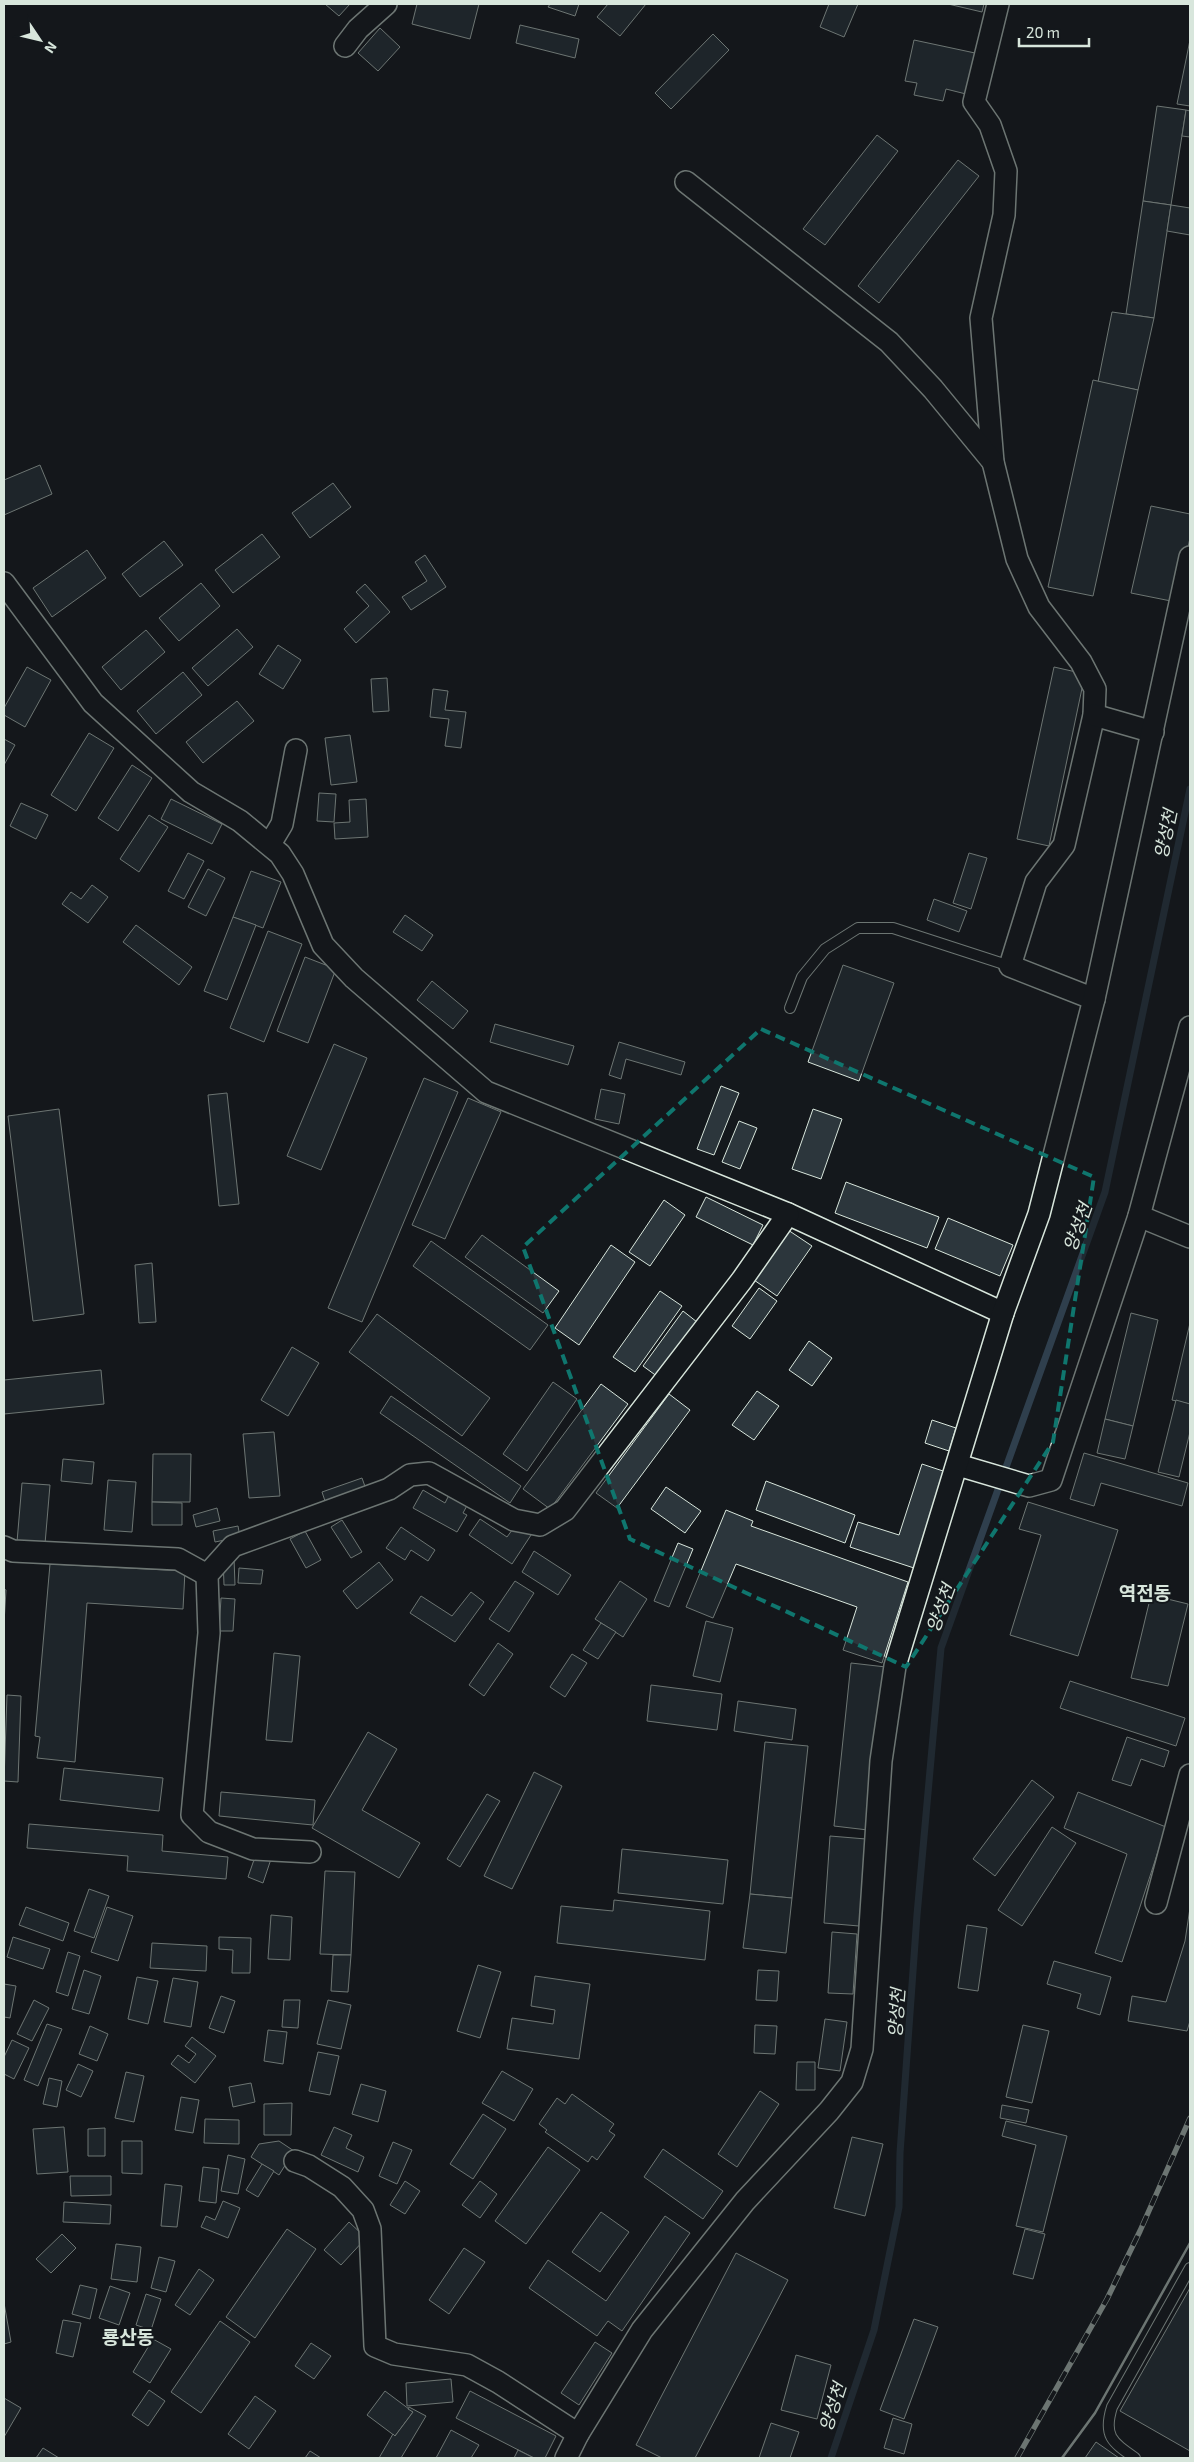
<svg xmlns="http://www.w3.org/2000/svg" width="1194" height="2462" font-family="'Exo 2','Noto Sans KR',sans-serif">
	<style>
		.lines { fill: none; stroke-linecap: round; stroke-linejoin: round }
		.stream { stroke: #2f3f4d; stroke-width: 7 }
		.building { fill: #2c363c; stroke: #d8e6dc }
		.lane-casing { stroke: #d8e6dc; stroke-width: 12 }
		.street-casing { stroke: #d8e6dc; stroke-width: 24 }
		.lane { stroke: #14181c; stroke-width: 10 }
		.street { stroke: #14181c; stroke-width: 21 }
		.rail-casing { stroke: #d8e6dc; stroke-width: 5.5 }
		.rail { stroke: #14181c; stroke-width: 4; stroke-dasharray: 11; stroke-linecap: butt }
		.wall { stroke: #d8e6dc; stroke-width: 2.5 }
		.marked { fill: none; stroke: #0f766e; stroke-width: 4; stroke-dasharray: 10 6; stroke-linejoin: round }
		.labels { text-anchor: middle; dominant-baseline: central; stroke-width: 4; stroke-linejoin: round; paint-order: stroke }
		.water-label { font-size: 18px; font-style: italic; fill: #d8e6dc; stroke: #14181c }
		.quarter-label { font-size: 19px; font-weight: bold; fill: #d8e6dc; stroke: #14181c }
	</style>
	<rect width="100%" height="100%" fill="#14181c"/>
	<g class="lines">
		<polyline class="stream" points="831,2458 874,2330 899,2207 900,2153 917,1915 941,1648 1105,1192 1190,789"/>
	</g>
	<g class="building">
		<polygon points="325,4 350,4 339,16"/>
		<polygon points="417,4 479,4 470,39 412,24"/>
		<polygon points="550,4 579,4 575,16 548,7"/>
		<polygon points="608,4 646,4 620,36 597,17"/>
		<polygon points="829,4 858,4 844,37 820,27"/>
		<polygon points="948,4 984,4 982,12"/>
		<polygon points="520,25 579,39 575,58 516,43"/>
		<polygon points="380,28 400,47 378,71 358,53"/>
		<polygon points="713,34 729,50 671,109 655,93"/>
		<polygon points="914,40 975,53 966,94 946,89 943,101 914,95 917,83 905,81"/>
		<polygon points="1190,40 1190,106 1177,104"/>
		<polygon points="1157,106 1186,110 1171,205 1143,201"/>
		<polygon points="1186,110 1190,111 1190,137 1182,136"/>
		<polygon points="877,135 898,151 825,245 803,229"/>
		<polygon points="958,160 979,176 879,303 858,286"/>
		<polygon points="1143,201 1171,205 1154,318 1126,314"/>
		<polygon points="1171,205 1190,208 1190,235 1167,231"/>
		<polygon points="1112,312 1154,318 1138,390 1098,382"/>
		<polygon points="1093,380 1138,390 1093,596 1048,587"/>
		<polygon points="40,465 52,494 4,515 4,480"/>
		<polygon points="333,483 351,507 310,538 292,513"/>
		<polygon points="1151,506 1190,514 1190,538 1176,602 1131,593"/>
		<polygon points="262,534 280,557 233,593 215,570"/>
		<polygon points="164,541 183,565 140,597 122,574"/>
		<polygon points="87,550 106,578 52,617 33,588"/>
		<polygon points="425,555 446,587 411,610 402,597 427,581 415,562"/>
		<polygon points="201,583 220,606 179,641 159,618"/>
		<polygon points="365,584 390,612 356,643 344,629 369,606 356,592"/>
		<polygon points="237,629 253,647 208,686 192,668"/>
		<polygon points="146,630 165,652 121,690 102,667"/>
		<polygon points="278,645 301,660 283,689 259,674"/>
		<polygon points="27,667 51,680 25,727 4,715 4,708"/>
		<polygon points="1054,667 1085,674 1049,846 1017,839"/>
		<polygon points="183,672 202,695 156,734 137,711"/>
		<polygon points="387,678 389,711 373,712 371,679"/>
		<polygon points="433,689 448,691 445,710 466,712 461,748 445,746 449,719 430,717"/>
		<polygon points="237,701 254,721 203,763 186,742"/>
		<polygon points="89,733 114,748 76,811 51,795"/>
		<polygon points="350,735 357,782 331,785 325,738"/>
		<polygon points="4,739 15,745 4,765"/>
		<polygon points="132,765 152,778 118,831 98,818"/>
		<polygon points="319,793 336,794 334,822 317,821"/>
		<polygon points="171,799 222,824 212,844 161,819"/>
		<polygon points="366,799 368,837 335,839 334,823 350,822 349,800"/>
		<polygon points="21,803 48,815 36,839 10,826"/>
		<polygon points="149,815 168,827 139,872 120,859"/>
		<polygon points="188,853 204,861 184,899 168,891"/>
		<polygon points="969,853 987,858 971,909 953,903"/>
		<polygon points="208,869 225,878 206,916 188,907"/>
		<polygon points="251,871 281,882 263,928 233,917"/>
		<polygon points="92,885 108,897 88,923 62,904 71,892 81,899"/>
		<polygon points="934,899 967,911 959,932 927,920"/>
		<polygon points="405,915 433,935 422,951 393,932"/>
		<polygon points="233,917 256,925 227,1000 204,991"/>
		<polygon points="136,925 192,967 179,985 123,942"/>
		<polygon points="268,931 302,944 264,1042 230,1028"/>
		<polygon points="305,957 336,969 308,1043 277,1031"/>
		<polygon points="843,965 894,983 859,1081 808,1062"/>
		<polygon points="432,981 468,1011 453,1029 417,1000"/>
		<polygon points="495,1024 574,1046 568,1065 490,1042"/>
		<polygon points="619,1042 685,1062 681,1075 626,1059 621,1079 609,1075"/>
		<polygon points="334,1044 367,1058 321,1170 287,1156"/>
		<polygon points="424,1078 458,1092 362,1322 328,1308"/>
		<polygon points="721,1086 739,1093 714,1155 697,1149"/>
		<polygon points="601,1089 625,1094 619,1124 595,1119"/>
		<polygon points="227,1093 239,1204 219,1206 208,1095"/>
		<polygon points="468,1098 501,1112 445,1239 412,1225"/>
		<polygon points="59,1109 84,1314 33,1321 8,1116"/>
		<polygon points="813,1109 842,1119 821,1179 792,1169"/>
		<polygon points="739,1121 757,1128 740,1169 722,1162"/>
		<polygon points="846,1182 939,1217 927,1248 835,1213"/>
		<polygon points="706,1197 763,1225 753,1245 696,1217"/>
		<polygon points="664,1200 685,1215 650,1266 629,1252"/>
		<polygon points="948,1218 1013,1245 1000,1276 935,1249"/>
		<polygon points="788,1230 812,1246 777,1296 754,1280"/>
		<polygon points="482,1235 559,1291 543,1313 465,1257"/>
		<polygon points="431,1241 548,1325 530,1350 413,1266"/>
		<polygon points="611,1245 635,1262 579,1345 555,1328"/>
		<polygon points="152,1263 156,1322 139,1323 135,1265"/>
		<polygon points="759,1288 777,1301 750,1339 732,1326"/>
		<polygon points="660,1291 682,1306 635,1372 613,1357"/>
		<polygon points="683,1311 697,1322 658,1377 643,1366"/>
		<polygon points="1131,1313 1158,1320 1133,1426 1105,1419"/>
		<polygon points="377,1314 490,1398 462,1436 349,1352"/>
		<polygon points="1190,1323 1190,1404 1172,1400"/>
		<polygon points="809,1341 832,1358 812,1386 789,1370"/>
		<polygon points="292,1347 319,1363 288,1416 261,1400"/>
		<polygon points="101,1370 104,1404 4,1414 4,1380"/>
		<polygon points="553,1382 577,1399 527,1471 503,1454"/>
		<polygon points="601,1384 628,1404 550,1509 523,1489"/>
		<polygon points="757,1391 779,1406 754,1440 732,1425"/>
		<polygon points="669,1394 690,1410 617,1508 596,1493"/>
		<polygon points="391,1396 521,1486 510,1503 380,1413"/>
		<polygon points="1176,1400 1190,1404 1190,1432 1179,1477 1158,1472"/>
		<polygon points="1105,1419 1133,1426 1125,1459 1097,1453"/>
		<polygon points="932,1420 956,1428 949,1451 925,1443"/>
		<polygon points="274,1432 280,1496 249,1498 243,1434"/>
		<polygon points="1084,1453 1188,1483 1182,1506 1101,1483 1094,1506 1070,1499"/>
		<polygon points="153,1454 191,1454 190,1502 152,1502"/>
		<polygon points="63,1459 94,1462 92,1484 61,1481"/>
		<polygon points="922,1464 949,1473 917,1569 850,1547 858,1522 899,1535"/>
		<polygon points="362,1478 367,1492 327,1507 322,1492"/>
		<polygon points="108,1480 136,1482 132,1532 104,1530"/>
		<polygon points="766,1481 855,1515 845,1543 756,1510"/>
		<polygon points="22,1483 50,1485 45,1544 17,1542"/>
		<polygon points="666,1487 701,1511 685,1533 651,1509"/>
		<polygon points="452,1489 470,1500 463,1513 467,1515 457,1532 413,1508 423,1490 445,1503"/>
		<polygon points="152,1502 182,1503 182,1525 152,1525"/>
		<polygon points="1028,1502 1118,1530 1078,1656 1010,1635 1041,1535 1019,1529"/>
		<polygon points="217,1508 220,1521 196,1527 193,1515"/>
		<polygon points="726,1510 753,1521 751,1526 908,1582 882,1663 843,1650 857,1607 736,1564 713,1618 686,1607"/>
		<polygon points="480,1519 507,1537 518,1522 533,1532 512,1564 469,1535"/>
		<polygon points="342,1520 362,1552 351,1558 331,1527"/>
		<polygon points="238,1526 240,1537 215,1542 213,1531"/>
		<polygon points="401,1527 435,1550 428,1561 411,1550 405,1560 386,1548"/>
		<polygon points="305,1531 321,1560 306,1568 290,1539"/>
		<polygon points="678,1543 693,1549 669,1607 654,1601"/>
		<polygon points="534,1551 571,1575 558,1595 522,1572"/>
		<polygon points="223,1558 234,1558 235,1585 224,1585"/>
		<polygon points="379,1562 393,1580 357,1609 343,1591"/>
		<polygon points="50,1564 185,1571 183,1609 87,1603 75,1762 37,1758 40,1737 35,1736"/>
		<polygon points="239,1568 263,1570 261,1584 238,1583"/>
		<polygon points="515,1581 534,1593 509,1632 489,1619"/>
		<polygon points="620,1581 647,1599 623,1637 595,1619"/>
		<polygon points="4,1589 6,1590 4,1623"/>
		<polygon points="471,1592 484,1602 455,1642 410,1613 421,1596 452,1616"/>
		<polygon points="1151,1595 1188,1604 1168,1686 1131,1678"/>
		<polygon points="221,1598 235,1599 233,1631 219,1631"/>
		<polygon points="706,1621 733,1628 720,1682 693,1676"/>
		<polygon points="601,1623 616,1632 598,1659 583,1650"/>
		<polygon points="498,1643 513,1654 484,1696 469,1685"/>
		<polygon points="274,1653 300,1656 292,1742 266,1740"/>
		<polygon points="572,1654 587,1663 565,1697 550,1687"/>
		<polygon points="851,1663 886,1667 868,1830 834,1826"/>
		<polygon points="1070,1681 1185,1718 1176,1746 1060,1708"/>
		<polygon points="651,1685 722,1694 717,1730 647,1721"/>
		<polygon points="7,1695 21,1696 18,1782 4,1781"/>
		<polygon points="738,1701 796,1709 792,1740 734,1731"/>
		<polygon points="368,1732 397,1749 362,1810 420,1843 399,1878 312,1828"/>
		<polygon points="1127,1737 1169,1751 1164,1767 1141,1759 1131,1786 1112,1780"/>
		<polygon points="765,1742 808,1746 792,1898 750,1894"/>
		<polygon points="64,1768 163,1778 159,1811 60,1800"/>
		<polygon points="534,1772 562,1786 512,1889 484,1876"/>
		<polygon points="1032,1780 1054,1797 995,1876 973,1859"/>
		<polygon points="221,1792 315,1800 313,1825 219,1816"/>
		<polygon points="1078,1792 1166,1827 1122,1962 1095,1953 1127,1854 1064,1828"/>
		<polygon points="487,1794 500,1801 460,1867 447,1859"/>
		<polygon points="29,1824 163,1835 162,1851 228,1857 226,1879 127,1871 128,1856 27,1848"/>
		<polygon points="1052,1827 1076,1843 1022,1926 998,1910"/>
		<polygon points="830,1836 866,1839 859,1926 824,1923"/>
		<polygon points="622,1849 728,1860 723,1904 618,1893"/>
		<polygon points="256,1854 271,1859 263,1883 248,1877"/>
		<polygon points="325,1871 355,1872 351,1955 320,1954"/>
		<polygon points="89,1889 109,1896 94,1938 74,1931"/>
		<polygon points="750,1894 792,1898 786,1953 743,1948"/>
		<polygon points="614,1900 710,1911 705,1960 557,1943 561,1906 613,1911"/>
		<polygon points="26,1907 69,1923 63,1941 19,1925"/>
		<polygon points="107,1907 133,1916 118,1961 91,1952"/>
		<polygon points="1190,1908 1190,2021 1187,2031 1128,2021 1132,1996 1166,2002 1185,1941"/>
		<polygon points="271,1915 292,1917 290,1960 268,1959"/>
		<polygon points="967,1925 987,1928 978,1991 958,1988"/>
		<polygon points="832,1932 857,1934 853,1994 828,1993"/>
		<polygon points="13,1937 50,1949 43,1969 7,1957"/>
		<polygon points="219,1937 251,1938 250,1973 232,1973 233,1950 219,1949"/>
		<polygon points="152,1943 207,1946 206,1971 150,1968"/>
		<polygon points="68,1952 80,1956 68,1996 56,1992"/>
		<polygon points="333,1955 351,1955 348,1992 331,1991"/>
		<polygon points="1054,1961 1111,1977 1100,2015 1077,2008 1081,1994 1047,1984"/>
		<polygon points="478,1965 501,1972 480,2038 457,2031"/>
		<polygon points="84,1970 101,1976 89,2014 72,2009"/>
		<polygon points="758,1970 779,1971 777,2001 756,2000"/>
		<polygon points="535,1976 590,1984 579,2059 507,2049 512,2018 553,2024 555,2010 531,2006"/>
		<polygon points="137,1977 158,1981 148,2024 128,2019"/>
		<polygon points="173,1978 198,1982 191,2027 164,2022"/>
		<polygon points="4,1984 16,1986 10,2018 4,2017"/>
		<polygon points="221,1996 235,2001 224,2033 209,2028"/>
		<polygon points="34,2000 49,2008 32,2041 17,2034"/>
		<polygon points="284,2000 300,2000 298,2028 282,2027"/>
		<polygon points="328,2000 351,2005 341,2049 317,2044"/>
		<polygon points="825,2019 847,2022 840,2071 818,2068"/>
		<polygon points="47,2024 62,2029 38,2086 24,2080"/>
		<polygon points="755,2025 777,2026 775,2054 754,2053"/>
		<polygon points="1023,2025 1049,2031 1032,2103 1006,2097"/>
		<polygon points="90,2026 108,2034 97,2061 79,2054"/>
		<polygon points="268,2030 287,2032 283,2064 264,2061"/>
		<polygon points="192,2037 216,2056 195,2083 171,2064 178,2055 189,2063 196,2054 185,2046"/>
		<polygon points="12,2040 29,2048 14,2079 4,2074 4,2057"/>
		<polygon points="318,2052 339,2056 330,2095 309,2091"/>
		<polygon points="797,2062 815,2062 815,2090 796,2090"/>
		<polygon points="78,2064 93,2071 81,2097 66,2090"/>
		<polygon points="502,2071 533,2089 514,2121 482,2103"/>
		<polygon points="126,2072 144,2076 134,2122 115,2118"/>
		<polygon points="49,2078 62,2081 57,2107 43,2104"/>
		<polygon points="251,2083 255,2102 233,2107 229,2087"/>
		<polygon points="361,2084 386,2091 378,2122 352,2114"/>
		<polygon points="760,2091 779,2104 737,2167 718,2154"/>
		<polygon points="572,2094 614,2124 609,2131 615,2135 597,2160 592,2156 588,2162 545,2132 547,2130 539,2124 557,2098 565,2104"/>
		<polygon points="181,2097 199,2100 193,2133 175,2130"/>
		<polygon points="292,2103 291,2135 264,2135 264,2104"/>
		<polygon points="1002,2105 1029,2110 1026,2123 1000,2118"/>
		<polygon points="483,2114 506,2129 473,2179 450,2164"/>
		<polygon points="205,2119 239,2120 239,2144 204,2143"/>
		<polygon points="1006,2121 1067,2136 1043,2232 1016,2226 1036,2145 1002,2136"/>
		<polygon points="64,2127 68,2172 37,2174 33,2129"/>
		<polygon points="334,2127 352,2135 346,2148 364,2157 358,2172 321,2155"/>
		<polygon points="105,2128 105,2156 88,2156 88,2129"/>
		<polygon points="852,2137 883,2144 865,2216 834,2208"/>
		<polygon points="122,2141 142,2141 142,2174 122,2173"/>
		<polygon points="279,2141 294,2151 279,2175 251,2157 259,2144"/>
		<polygon points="393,2142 412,2150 397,2184 379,2176"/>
		<polygon points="548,2147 580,2170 526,2244 495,2221"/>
		<polygon points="663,2149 723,2191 703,2219 644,2177"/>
		<polygon points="228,2155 245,2159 238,2194 221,2191"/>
		<polygon points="262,2164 274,2171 258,2197 246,2190"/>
		<polygon points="203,2167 219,2169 216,2203 199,2201"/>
		<polygon points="70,2176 111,2176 111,2195 71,2196"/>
		<polygon points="405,2181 420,2191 405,2214 390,2205"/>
		<polygon points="480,2181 497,2194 480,2218 462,2205"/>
		<polygon points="165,2184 182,2186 177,2227 161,2226"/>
		<polygon points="223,2201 240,2208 228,2238 201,2227 206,2216 215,2220"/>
		<polygon points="64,2202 111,2205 110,2224 63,2222"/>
		<polygon points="601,2212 629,2232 600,2272 572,2252"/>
		<polygon points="665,2216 690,2233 622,2331 608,2321 597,2336 529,2288 548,2260 606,2301"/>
		<polygon points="349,2222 366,2238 341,2265 324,2250"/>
		<polygon points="287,2229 316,2249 255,2338 226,2317"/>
		<polygon points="1025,2229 1045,2234 1033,2279 1013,2274"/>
		<polygon points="62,2234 76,2248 51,2273 36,2259"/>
		<polygon points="116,2244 141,2247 137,2282 111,2279"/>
		<polygon points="464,2248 485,2262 449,2314 429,2300"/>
		<polygon points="736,2253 788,2280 695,2458 662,2458 636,2445"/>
		<polygon points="159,2257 175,2261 166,2292 151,2288"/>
		<polygon points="199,2269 214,2280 190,2315 175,2305"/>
		<polygon points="80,2285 97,2289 90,2319 72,2314"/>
		<polygon points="110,2286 130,2293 119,2325 99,2318"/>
		<polygon points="1190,2288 1190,2451 1120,2411"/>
		<polygon points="146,2294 161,2299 151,2330 136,2325"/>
		<polygon points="4,2303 11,2342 4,2344"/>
		<polygon points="914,2319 938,2327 904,2419 880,2410"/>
		<polygon points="63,2320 81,2323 73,2357 56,2353"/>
		<polygon points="220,2321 250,2342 201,2413 171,2392"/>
		<polygon points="153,2339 171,2349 150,2383 133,2372"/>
		<polygon points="595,2342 612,2353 579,2405 561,2393"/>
		<polygon points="311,2343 331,2356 314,2379 295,2366"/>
		<polygon points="796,2355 831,2365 817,2419 781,2410"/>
		<polygon points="451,2379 453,2402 407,2406 406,2383"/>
		<polygon points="149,2390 165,2401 148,2426 132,2415"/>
		<polygon points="385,2391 413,2412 395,2436 367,2415"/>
		<polygon points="470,2391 556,2436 545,2458 534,2458 456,2418"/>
		<polygon points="255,2396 276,2411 249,2449 228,2434"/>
		<polygon points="4,2398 21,2408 4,2437"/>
		<polygon points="409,2407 426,2416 401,2458 379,2458 393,2434 395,2436 413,2412 408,2409"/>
		<polygon points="893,2418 912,2424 904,2454 884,2448"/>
		<polygon points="771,2423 799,2432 790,2458 759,2458"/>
		<polygon points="451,2430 479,2445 471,2458 436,2458"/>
		<polygon points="1096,2442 1119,2458 1085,2458"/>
		<polygon points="43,2448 59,2458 36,2458"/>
		<polygon points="518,2450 534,2458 514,2458"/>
		<polygon points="310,2451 321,2458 305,2458"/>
	</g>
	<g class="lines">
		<g class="lane-casing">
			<g id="lane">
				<polyline points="790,1008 802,977 825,949 858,928 893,928 1010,966"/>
				<path d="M1135 2458C1112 2442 1103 2436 1112 2407L1190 2268"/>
			</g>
		</g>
		<g class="street-casing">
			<g id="street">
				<polyline points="998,4 974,102 990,125 1006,171 1004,215 981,318 993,462 1017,559 1039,607 1081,662 1095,689 1094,715 1064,845 1036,882 1010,966 1094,999"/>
				<polyline points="345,46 358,29 386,4"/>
				<polyline points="686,182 889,342 933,389 993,462"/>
				<polyline points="4,583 93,703 191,792 240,821 280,854 293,874 323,945 354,978 486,1092 788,1214 1003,1313"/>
				<polyline points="1094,715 1153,732"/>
				<polyline points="270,844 282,824 296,750"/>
				<polyline points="1139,1216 1190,1237"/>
				<polyline points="958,1465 1029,1486 1051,1480 1139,1216 1190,1027"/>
				<polyline points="4,1547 13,1551 178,1559 207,1575"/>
				<polyline points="310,1852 253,1849 209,1832 192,1815 209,1633 207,1575 233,1546 389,1489 410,1475 429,1473 514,1520 540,1525 565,1510 742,1280 788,1214"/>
				<polyline points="1156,1903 1190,1775"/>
				<polyline points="295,2161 309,2166 342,2187 363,2210 370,2229 375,2346 394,2354 467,2365 498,2382 578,2434"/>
				<polyline points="566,2458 578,2434 642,2330 745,2201 829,2111 852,2082 862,2049 881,1761 895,1666 1003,1313 1039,1214 1094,999 1190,557"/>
			</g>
		</g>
		<use href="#lane" class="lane"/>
		<use href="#street" class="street"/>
		<g class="rail-casing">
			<polyline id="rail" points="1017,2458 1107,2299 1140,2231 1190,2118"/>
		</g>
		<use href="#rail" class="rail"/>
		<polyline class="wall" points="1062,2458 1095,2413 1190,2243"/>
	</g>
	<path d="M0 0H1194V2462H0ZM761 1029 1094 1177 1053 1442 906 1667 630 1539 523 1247Z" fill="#14181c" fill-opacity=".55" fill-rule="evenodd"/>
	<path class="marked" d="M761 1029 1094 1177 1053 1442 906 1667 630 1539 523 1247Z"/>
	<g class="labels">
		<g class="water-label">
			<text transform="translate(1165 834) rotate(-78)">양성천</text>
			<text transform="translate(1077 1227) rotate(-70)">양성천</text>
			<text transform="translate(940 1608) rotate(-70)">양성천</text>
			<text transform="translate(896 2013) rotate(-86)">양성천</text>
			<text transform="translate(832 2407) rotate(-72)">양성천</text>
		</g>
		<g class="quarter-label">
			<text x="1145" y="1592">역전동</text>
			<text x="128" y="2336">룡산동</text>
		</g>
	</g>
	<rect width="1194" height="2462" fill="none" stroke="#d8e6dc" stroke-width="10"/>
	<g transform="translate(40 40) rotate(125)" stroke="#14181c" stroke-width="4" paint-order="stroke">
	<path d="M0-4L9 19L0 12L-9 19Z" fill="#d8e6dc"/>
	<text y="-8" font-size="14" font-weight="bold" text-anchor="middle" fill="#d8e6dc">N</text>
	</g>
	<path d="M1019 38v8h70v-8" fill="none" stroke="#d8e6dc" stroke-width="2.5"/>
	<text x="1026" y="38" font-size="15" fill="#d8e6dc" stroke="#14181c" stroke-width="4" paint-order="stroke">20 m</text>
</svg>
